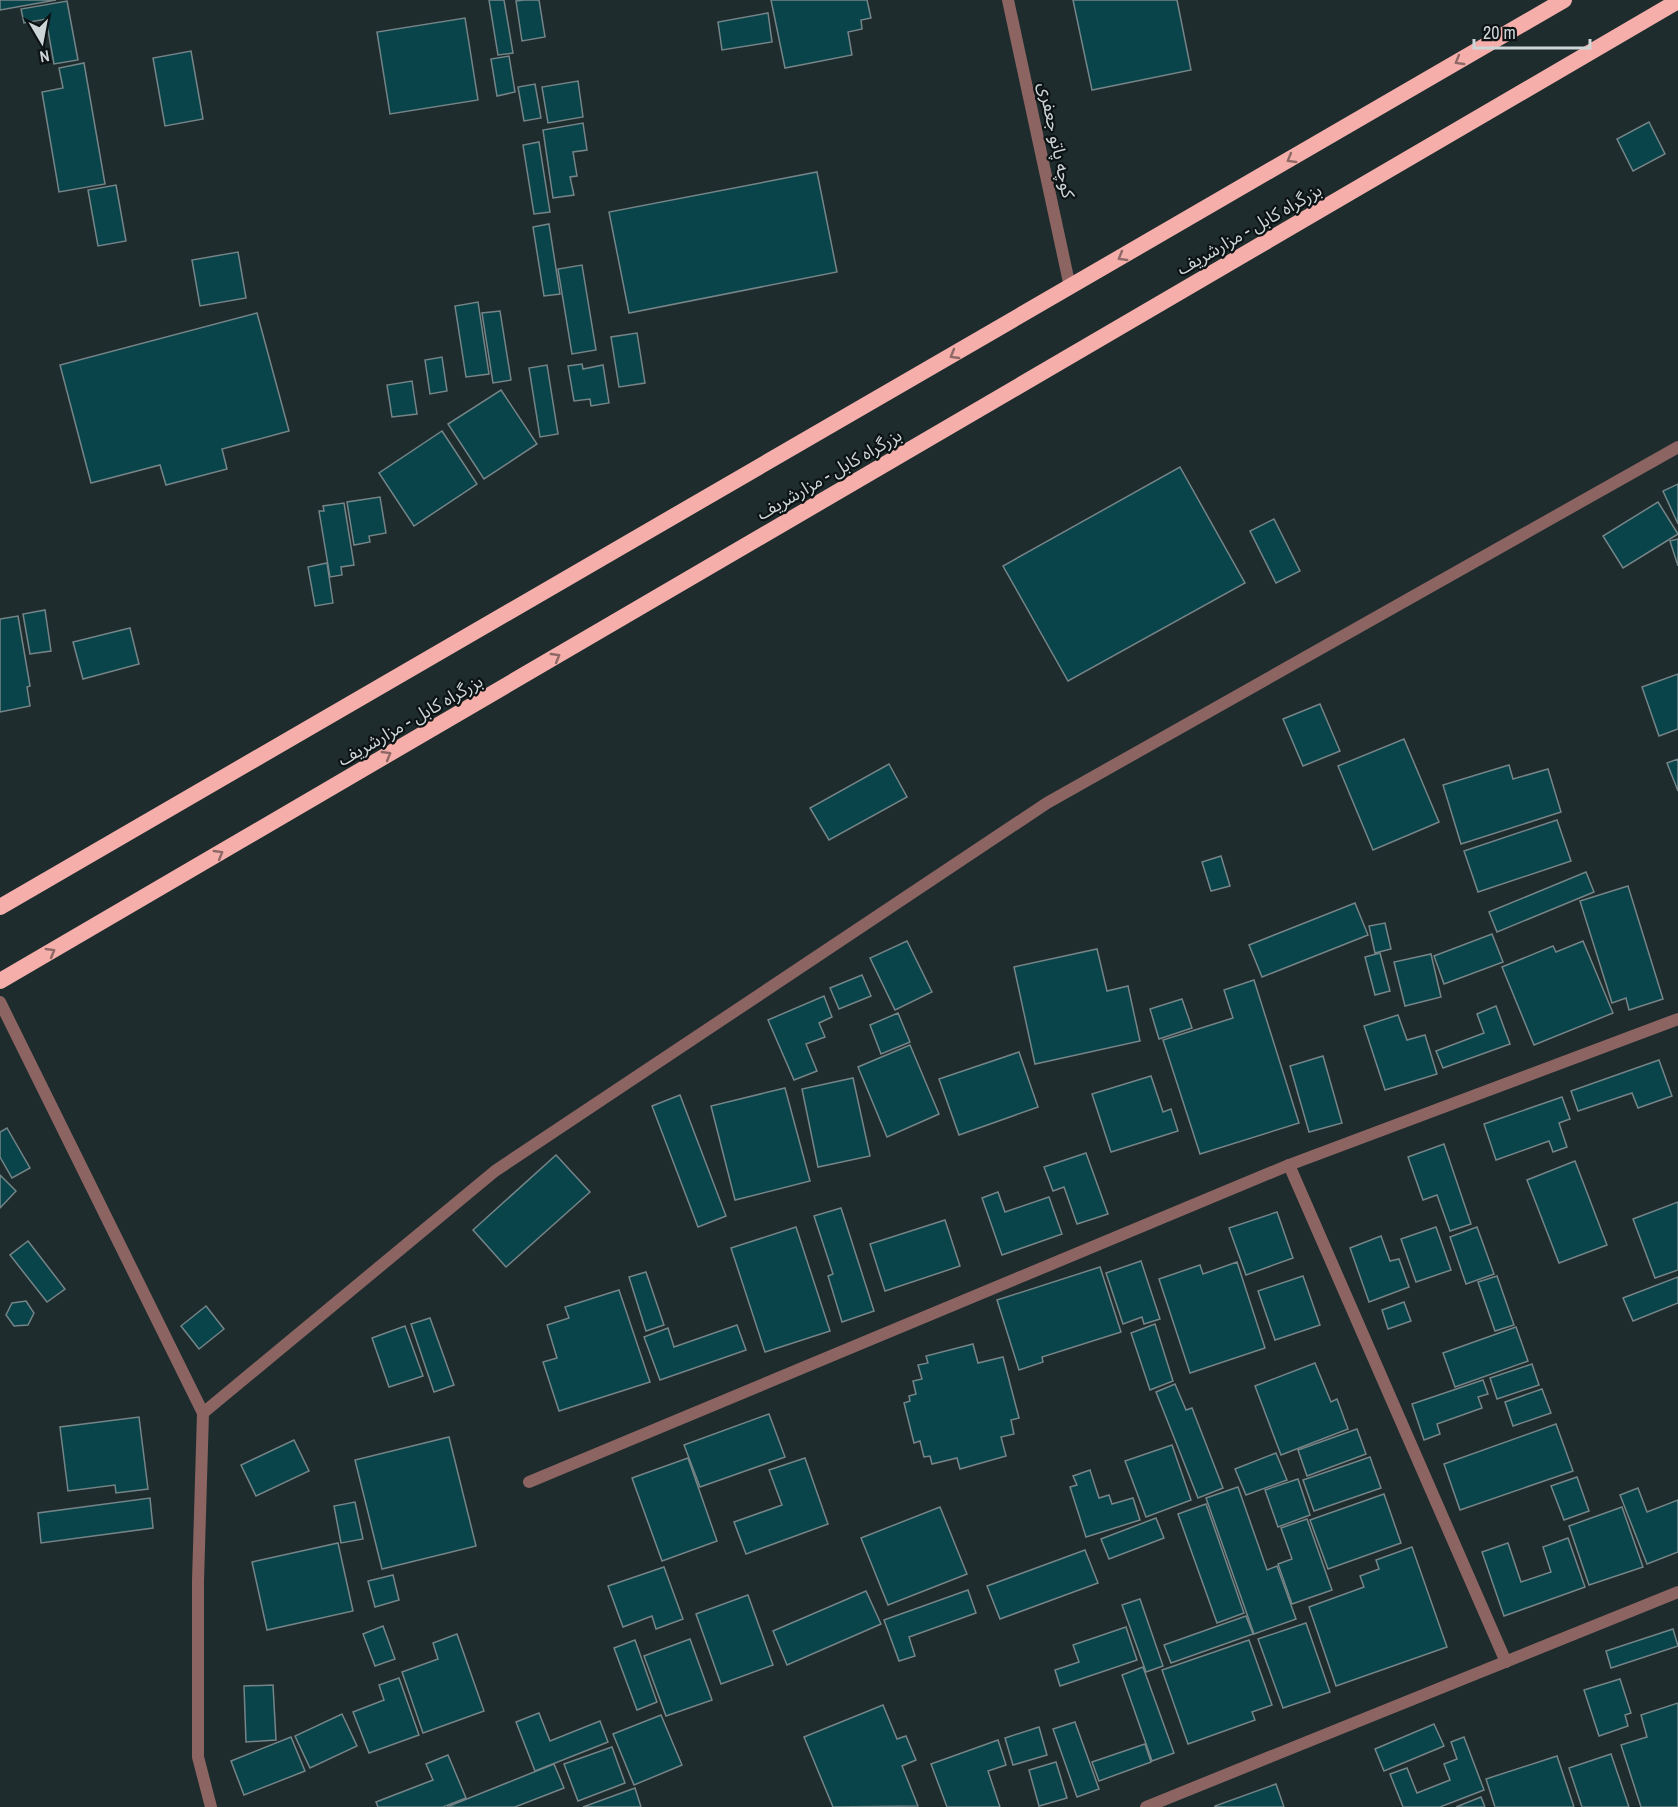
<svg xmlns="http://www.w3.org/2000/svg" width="1678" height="1807" font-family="'Archivo Narrow','Noto Sans Arabic',sans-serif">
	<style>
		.building { fill: #0a444b; stroke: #758487; stroke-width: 1.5 }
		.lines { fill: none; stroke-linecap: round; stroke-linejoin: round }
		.minor { stroke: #8c6461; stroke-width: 12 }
		.trunk { stroke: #f5aea9; stroke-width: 16 }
		.oneway { stroke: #8d6866 }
		.labels { text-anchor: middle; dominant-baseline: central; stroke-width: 4.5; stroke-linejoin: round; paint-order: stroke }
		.street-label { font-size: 18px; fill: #cdd6d7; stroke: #0d1314 }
	</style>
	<rect width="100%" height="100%" fill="#1e2c2e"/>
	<g class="building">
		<polygon points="0,0 56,0 0,10"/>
		<polygon points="489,0 504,0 513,53 498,55"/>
		<polygon points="524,0 539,0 545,37 522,41 516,1"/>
		<polygon points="771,0 867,0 871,18 861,20 862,29 848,32 852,55 785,68"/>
		<polygon points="1073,0 1177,0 1191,70 1092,90"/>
		<polygon points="67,1 78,60 54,64 46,19 24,23 21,9"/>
		<polygon points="768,13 772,42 722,50 718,22"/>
		<polygon points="465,18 478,100 390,114 377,32"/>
		<polygon points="191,51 203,119 165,126 153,58"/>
		<polygon points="509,56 515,92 497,96 491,59"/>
		<polygon points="84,63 105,184 59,192 42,92 63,88 59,68"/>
		<polygon points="578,81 583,117 548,123 542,87"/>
		<polygon points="535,84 541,118 524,121 518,87"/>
		<polygon points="1649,122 1665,154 1633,171 1617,139"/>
		<polygon points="583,123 587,150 573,152 577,176 570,177 574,195 553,198 543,130"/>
		<polygon points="539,142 550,212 534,214 523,145"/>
		<polygon points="817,172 837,272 629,313 609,212"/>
		<polygon points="116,185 126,241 98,246 88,190"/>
		<polygon points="549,224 560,294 544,296 533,227"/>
		<polygon points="238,252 246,298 200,306 192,260"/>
		<polygon points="582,265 596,350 572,354 558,269"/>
		<polygon points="478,302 489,374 466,377 455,306"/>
		<polygon points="500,311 511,380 493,383 482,313"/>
		<polygon points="257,313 289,431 222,449 227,469 166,485 160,465 91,483 60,365"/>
		<polygon points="637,333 645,383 619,387 611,337"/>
		<polygon points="442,357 447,391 430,394 425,360"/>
		<polygon points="582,364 583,369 603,365 609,403 591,406 590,399 574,401 568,366"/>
		<polygon points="547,365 558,434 540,437 529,368"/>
		<polygon points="412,381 417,414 392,417 387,385"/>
		<polygon points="501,390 537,444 484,479 448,424"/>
		<polygon points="442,431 477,484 414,526 379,473"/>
		<polygon points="1180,467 1245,583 1068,681 1003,566"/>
		<polygon points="1678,484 1678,524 1663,491"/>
		<polygon points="380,497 386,533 369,536 370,542 354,545 347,502"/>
		<polygon points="1658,502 1678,534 1623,568 1603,536"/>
		<polygon points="344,503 354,565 341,567 342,575 330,577 319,511 324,511 323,506"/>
		<polygon points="1274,519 1300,571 1276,583 1250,531"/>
		<polygon points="1678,539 1678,566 1670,541"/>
		<polygon points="327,563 333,603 315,606 308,567"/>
		<polygon points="45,610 51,651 30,654 23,614"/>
		<polygon points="18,616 30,686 27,687 30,706 0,712 0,619"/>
		<polygon points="130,628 139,664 83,679 73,642"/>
		<polygon points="1678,674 1678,729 1659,736 1642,687"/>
		<polygon points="1320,704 1340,751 1303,766 1283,719"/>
		<polygon points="1404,739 1439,822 1373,850 1338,766"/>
		<polygon points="1678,759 1678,791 1667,763"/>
		<polygon points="889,764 907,797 829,840 810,808"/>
		<polygon points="1509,765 1513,779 1548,769 1561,812 1461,844 1443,785"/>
		<polygon points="1557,820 1571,861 1478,892 1464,851"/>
		<polygon points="1221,856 1230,886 1211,891 1202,862"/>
		<polygon points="1586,872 1594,892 1497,932 1489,912"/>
		<polygon points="1628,886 1663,999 1629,1010 1626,998 1612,1003 1580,901"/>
		<polygon points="1355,903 1368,935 1262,977 1249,945"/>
		<polygon points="1385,923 1391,949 1375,953 1369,926"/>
		<polygon points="1492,934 1503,962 1444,984 1434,956"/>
		<polygon points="907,941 932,992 895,1010 870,958"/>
		<polygon points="1583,941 1613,1013 1534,1045 1502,967 1553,946 1556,952"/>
		<polygon points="1097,949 1107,991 1128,986 1140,1041 1035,1064 1014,967"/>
		<polygon points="1380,953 1390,991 1375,995 1365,957"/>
		<polygon points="1431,954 1441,997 1405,1006 1394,962"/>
		<polygon points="862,975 871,996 839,1009 830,988"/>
		<polygon points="1254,980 1299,1123 1200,1154 1163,1040 1233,1018 1224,990"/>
		<polygon points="824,996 832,1017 819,1023 825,1037 806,1044 817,1071 794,1080 768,1020"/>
		<polygon points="1182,999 1192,1028 1159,1039 1150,1009"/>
		<polygon points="1496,1006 1510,1044 1443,1068 1436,1051 1484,1033 1477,1014"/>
		<polygon points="898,1013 910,1042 881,1054 870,1025"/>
		<polygon points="1398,1015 1407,1040 1425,1035 1437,1074 1385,1090 1364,1026"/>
		<polygon points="910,1045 939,1114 887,1137 858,1067"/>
		<polygon points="1019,1052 1038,1107 959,1135 939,1079"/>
		<polygon points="1323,1056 1342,1123 1309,1132 1290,1066"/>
		<polygon points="1659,1060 1672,1096 1638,1108 1632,1093 1578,1111 1571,1091"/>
		<polygon points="1151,1076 1163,1112 1171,1109 1178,1131 1111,1152 1092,1094"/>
		<polygon points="853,1078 870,1156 818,1167 802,1089"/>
		<polygon points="785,1088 810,1181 735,1200 711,1106"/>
		<polygon points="680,1095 726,1216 698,1227 652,1106"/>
		<polygon points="1562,1097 1570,1119 1559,1123 1567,1147 1553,1152 1549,1141 1496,1160 1484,1124"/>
		<polygon points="7,1128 30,1168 12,1178 0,1157 0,1132"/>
		<polygon points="1444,1144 1471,1224 1450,1231 1437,1195 1423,1200 1408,1157"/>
		<polygon points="1086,1153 1108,1214 1077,1224 1064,1187 1053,1191 1044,1167"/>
		<polygon points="556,1155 590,1192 506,1267 473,1230"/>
		<polygon points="1575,1161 1607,1245 1559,1263 1527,1180"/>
		<polygon points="0,1175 16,1191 0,1208"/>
		<polygon points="998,1192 1005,1212 1049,1197 1062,1234 1002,1255 982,1198"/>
		<polygon points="1678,1202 1678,1270 1655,1278 1633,1219"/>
		<polygon points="841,1208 874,1311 842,1322 828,1276 833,1274 814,1216"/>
		<polygon points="1277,1212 1293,1258 1246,1275 1229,1228"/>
		<polygon points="945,1220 960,1266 885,1291 870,1244"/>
		<polygon points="796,1227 830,1331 765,1352 731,1248"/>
		<polygon points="1436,1227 1451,1270 1416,1282 1401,1239"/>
		<polygon points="1477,1227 1494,1274 1466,1284 1450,1237"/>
		<polygon points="1381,1236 1390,1261 1399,1259 1409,1287 1369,1302 1350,1248"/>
		<polygon points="28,1241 65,1289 47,1302 10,1255"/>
		<polygon points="1141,1261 1160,1319 1144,1324 1142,1317 1123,1324 1106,1273"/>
		<polygon points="1237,1262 1265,1348 1190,1373 1159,1279 1200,1265 1203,1274"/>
		<polygon points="1100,1267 1121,1332 1042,1357 1043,1362 1019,1370 997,1300"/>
		<polygon points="646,1272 664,1325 646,1331 629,1277"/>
		<polygon points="1303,1276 1320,1325 1275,1340 1258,1291"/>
		<polygon points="1497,1276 1514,1325 1495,1331 1478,1282"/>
		<polygon points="1678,1277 1678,1303 1633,1321 1623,1298"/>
		<polygon points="619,1290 650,1382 559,1411 543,1362 557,1358 547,1325 569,1318 565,1307"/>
		<polygon points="26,1301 34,1313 28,1325 14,1326 6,1315 12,1303"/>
		<polygon points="1404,1302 1411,1321 1388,1329 1382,1310"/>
		<polygon points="206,1306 224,1329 199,1349 181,1326"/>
		<polygon points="430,1318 454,1385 434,1392 411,1324"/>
		<polygon points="1155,1324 1173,1381 1150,1390 1131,1333"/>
		<polygon points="737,1325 746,1350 660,1380 644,1337 668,1328 674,1347"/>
		<polygon points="405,1326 423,1376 389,1387 372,1338"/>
		<polygon points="1516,1327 1528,1361 1455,1387 1443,1353"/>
		<polygon points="973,1344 978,1363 1003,1357 1019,1418 1011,1420 1014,1434 1001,1437 1006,1456 960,1469 957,1458 932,1464 930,1456 924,1457 920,1441 914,1443 904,1403 910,1401 909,1396 916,1394 913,1381 922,1379 918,1365 928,1363 926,1356"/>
		<polygon points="1315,1363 1331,1402 1337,1399 1348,1429 1281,1455 1255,1386"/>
		<polygon points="1532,1364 1539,1385 1497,1399 1490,1378"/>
		<polygon points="1483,1380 1488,1394 1478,1397 1482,1408 1437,1424 1440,1434 1424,1440 1412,1404"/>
		<polygon points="1175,1384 1186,1410 1192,1408 1223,1488 1198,1498 1156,1392"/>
		<polygon points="1542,1389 1551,1413 1513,1426 1505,1402"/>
		<polygon points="769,1414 785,1457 700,1487 684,1445"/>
		<polygon points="139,1417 148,1489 116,1493 115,1485 68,1491 60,1427"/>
		<polygon points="1556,1424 1573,1471 1460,1510 1444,1464"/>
		<polygon points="1357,1429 1366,1454 1307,1476 1298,1450"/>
		<polygon points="449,1437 476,1546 382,1569 355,1460"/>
		<polygon points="294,1440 309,1471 256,1496 241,1465"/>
		<polygon points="1172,1445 1191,1500 1146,1517 1125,1461"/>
		<polygon points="1276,1453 1287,1480 1246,1495 1235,1469"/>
		<polygon points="1370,1457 1381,1488 1314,1511 1303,1480"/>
		<polygon points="688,1458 717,1541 662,1561 632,1478"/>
		<polygon points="805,1458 828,1524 746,1554 734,1522 782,1505 769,1470"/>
		<polygon points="1090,1470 1099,1498 1109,1495 1112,1504 1133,1498 1140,1520 1086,1537 1070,1487 1077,1485 1073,1476"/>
		<polygon points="1577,1477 1589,1511 1564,1520 1551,1486"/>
		<polygon points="1298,1479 1310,1515 1278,1527 1265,1490"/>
		<polygon points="1238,1487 1267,1570 1277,1566 1296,1619 1254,1634 1206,1498"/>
		<polygon points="1638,1488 1647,1512 1678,1500 1678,1552 1647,1564 1620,1495"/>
		<polygon points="1384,1494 1401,1543 1328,1569 1310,1520"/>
		<polygon points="150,1498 153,1528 41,1543 38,1513"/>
		<polygon points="355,1502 363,1539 341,1543 334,1506"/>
		<polygon points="1206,1504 1244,1613 1217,1623 1178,1514"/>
		<polygon points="940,1507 967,1574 888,1605 861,1538"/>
		<polygon points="1622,1507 1643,1567 1589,1585 1569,1526"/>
		<polygon points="1156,1518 1164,1538 1109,1559 1101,1539"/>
		<polygon points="1307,1519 1332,1590 1292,1604 1278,1564 1292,1559 1281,1528"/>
		<polygon points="1568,1538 1585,1587 1504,1616 1482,1552 1508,1543 1521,1582 1551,1572 1543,1547"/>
		<polygon points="338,1543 353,1611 267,1630 252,1562"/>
		<polygon points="1412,1547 1447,1647 1336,1686 1309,1607 1364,1587 1360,1576 1379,1569 1376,1560"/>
		<polygon points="1085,1550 1098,1583 1000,1619 987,1586"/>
		<polygon points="664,1567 683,1619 656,1629 652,1616 623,1627 608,1586"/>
		<polygon points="393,1575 399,1600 375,1607 368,1581"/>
		<polygon points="968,1590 976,1613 909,1637 915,1656 899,1661 884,1620"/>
		<polygon points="866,1591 881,1624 787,1665 773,1631"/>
		<polygon points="748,1595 773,1665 721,1684 696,1614"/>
		<polygon points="1140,1599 1163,1666 1146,1672 1122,1605"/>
		<polygon points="1246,1616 1253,1634 1171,1663 1164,1645"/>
		<polygon points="1306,1623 1330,1692 1283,1708 1258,1639"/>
		<polygon points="383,1626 395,1659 375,1666 363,1634"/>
		<polygon points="1126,1627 1137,1660 1060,1686 1055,1670 1079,1662 1073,1645"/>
		<polygon points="1673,1629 1678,1646 1611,1668 1606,1651"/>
		<polygon points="457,1634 484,1711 423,1733 402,1672 438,1659 433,1643"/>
		<polygon points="690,1639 712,1700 666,1716 644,1656"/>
		<polygon points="635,1640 657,1702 637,1710 614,1648"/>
		<polygon points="1249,1640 1272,1705 1252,1712 1255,1720 1188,1744 1162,1670"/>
		<polygon points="1143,1667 1174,1753 1152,1761 1122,1675"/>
		<polygon points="399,1678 419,1735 369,1753 353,1712 384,1700 379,1685"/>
		<polygon points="1620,1679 1631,1713 1625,1715 1628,1726 1599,1736 1584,1690"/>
		<polygon points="273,1685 276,1740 246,1742 244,1686"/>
		<polygon points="1678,1703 1678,1807 1641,1807 1621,1745 1647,1737 1641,1715"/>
		<polygon points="883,1705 897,1739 906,1736 916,1760 902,1766 918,1806 833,1807 804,1737"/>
		<polygon points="539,1713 550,1741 600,1721 608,1742 535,1771 516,1722"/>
		<polygon points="342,1714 357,1746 310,1768 295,1736"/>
		<polygon points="661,1715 682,1765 634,1785 613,1734"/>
		<polygon points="1075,1722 1099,1789 1077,1797 1053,1729"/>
		<polygon points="1434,1724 1444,1746 1384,1771 1375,1749"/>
		<polygon points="1039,1727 1047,1755 1013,1765 1005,1738"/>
		<polygon points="291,1737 305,1771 244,1795 231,1761"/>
		<polygon points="1464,1737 1484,1790 1440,1807 1403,1807 1390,1774 1407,1768 1417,1793 1450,1780 1444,1764 1457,1759 1451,1742"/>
		<polygon points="998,1740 1006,1765 988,1771 1000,1807 947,1807 931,1764"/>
		<polygon points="1145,1744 1151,1762 1099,1781 1092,1762"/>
		<polygon points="612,1747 625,1783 578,1801 564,1764"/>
		<polygon points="1611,1754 1629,1807 1582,1807 1569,1768"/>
		<polygon points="448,1755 466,1798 443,1807 378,1807 376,1802 433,1780 426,1764"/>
		<polygon points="1557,1756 1574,1807 1495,1807 1486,1779"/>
		<polygon points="1056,1762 1067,1798 1039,1806 1029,1770"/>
		<polygon points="554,1764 564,1788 515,1807 447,1807"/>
		<polygon points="1276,1784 1284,1807 1215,1807 1215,1806"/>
		<polygon points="635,1788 641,1807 583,1807"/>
		<polygon points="1481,1797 1485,1807 1456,1807"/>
	</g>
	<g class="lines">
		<g class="minor">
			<polyline points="1008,0 1070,287"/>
			<polyline points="0,1002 203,1413 198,1581 198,1757 211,1807"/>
			<polyline points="1289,1165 1506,1662"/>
			<polyline points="203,1413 495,1171 1047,803 1678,447"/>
			<polyline points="529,1482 1289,1165 1678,1019"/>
			<polyline points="1146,1807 1678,1592"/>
		</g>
		<g class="trunk">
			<polyline points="0,907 1564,0"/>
			<polyline points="0,981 1678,1"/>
		</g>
	</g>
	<defs><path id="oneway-chevron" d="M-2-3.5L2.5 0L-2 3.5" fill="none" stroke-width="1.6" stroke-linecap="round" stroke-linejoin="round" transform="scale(1.5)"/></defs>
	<g class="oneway">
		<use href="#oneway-chevron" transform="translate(1459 61) rotate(150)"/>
		<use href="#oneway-chevron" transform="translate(1291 159) rotate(150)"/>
		<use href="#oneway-chevron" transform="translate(1122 257) rotate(150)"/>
		<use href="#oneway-chevron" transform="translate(954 355) rotate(150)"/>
		<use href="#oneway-chevron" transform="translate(556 657) rotate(-30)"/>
		<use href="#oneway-chevron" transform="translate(387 755) rotate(-30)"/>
		<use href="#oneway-chevron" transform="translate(219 854) rotate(-30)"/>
		<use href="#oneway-chevron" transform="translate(51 952) rotate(-30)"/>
	</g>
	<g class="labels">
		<g class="street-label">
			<text transform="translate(1057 140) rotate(78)">کوچه پاتو جعفری</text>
			<text transform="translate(1249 229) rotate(-30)">بزرگراه کابل - مزارشریف</text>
			<text transform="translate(829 474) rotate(-30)">بزرگراه کابل - مزارشریف</text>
			<text transform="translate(410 720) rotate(-30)">بزرگراه کابل - مزارشریف</text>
		</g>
	</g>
	<g transform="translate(42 42) rotate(170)" stroke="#0d1314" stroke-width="4.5" paint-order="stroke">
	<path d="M0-4.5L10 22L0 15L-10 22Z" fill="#cdd6d7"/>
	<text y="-9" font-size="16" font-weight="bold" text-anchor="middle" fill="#cdd6d7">N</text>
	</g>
	<path d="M1474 39v9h116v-9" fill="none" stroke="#cdd6d7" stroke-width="3"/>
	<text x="1483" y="39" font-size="18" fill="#cdd6d7" stroke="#0d1314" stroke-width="4.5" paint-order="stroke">20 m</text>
</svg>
